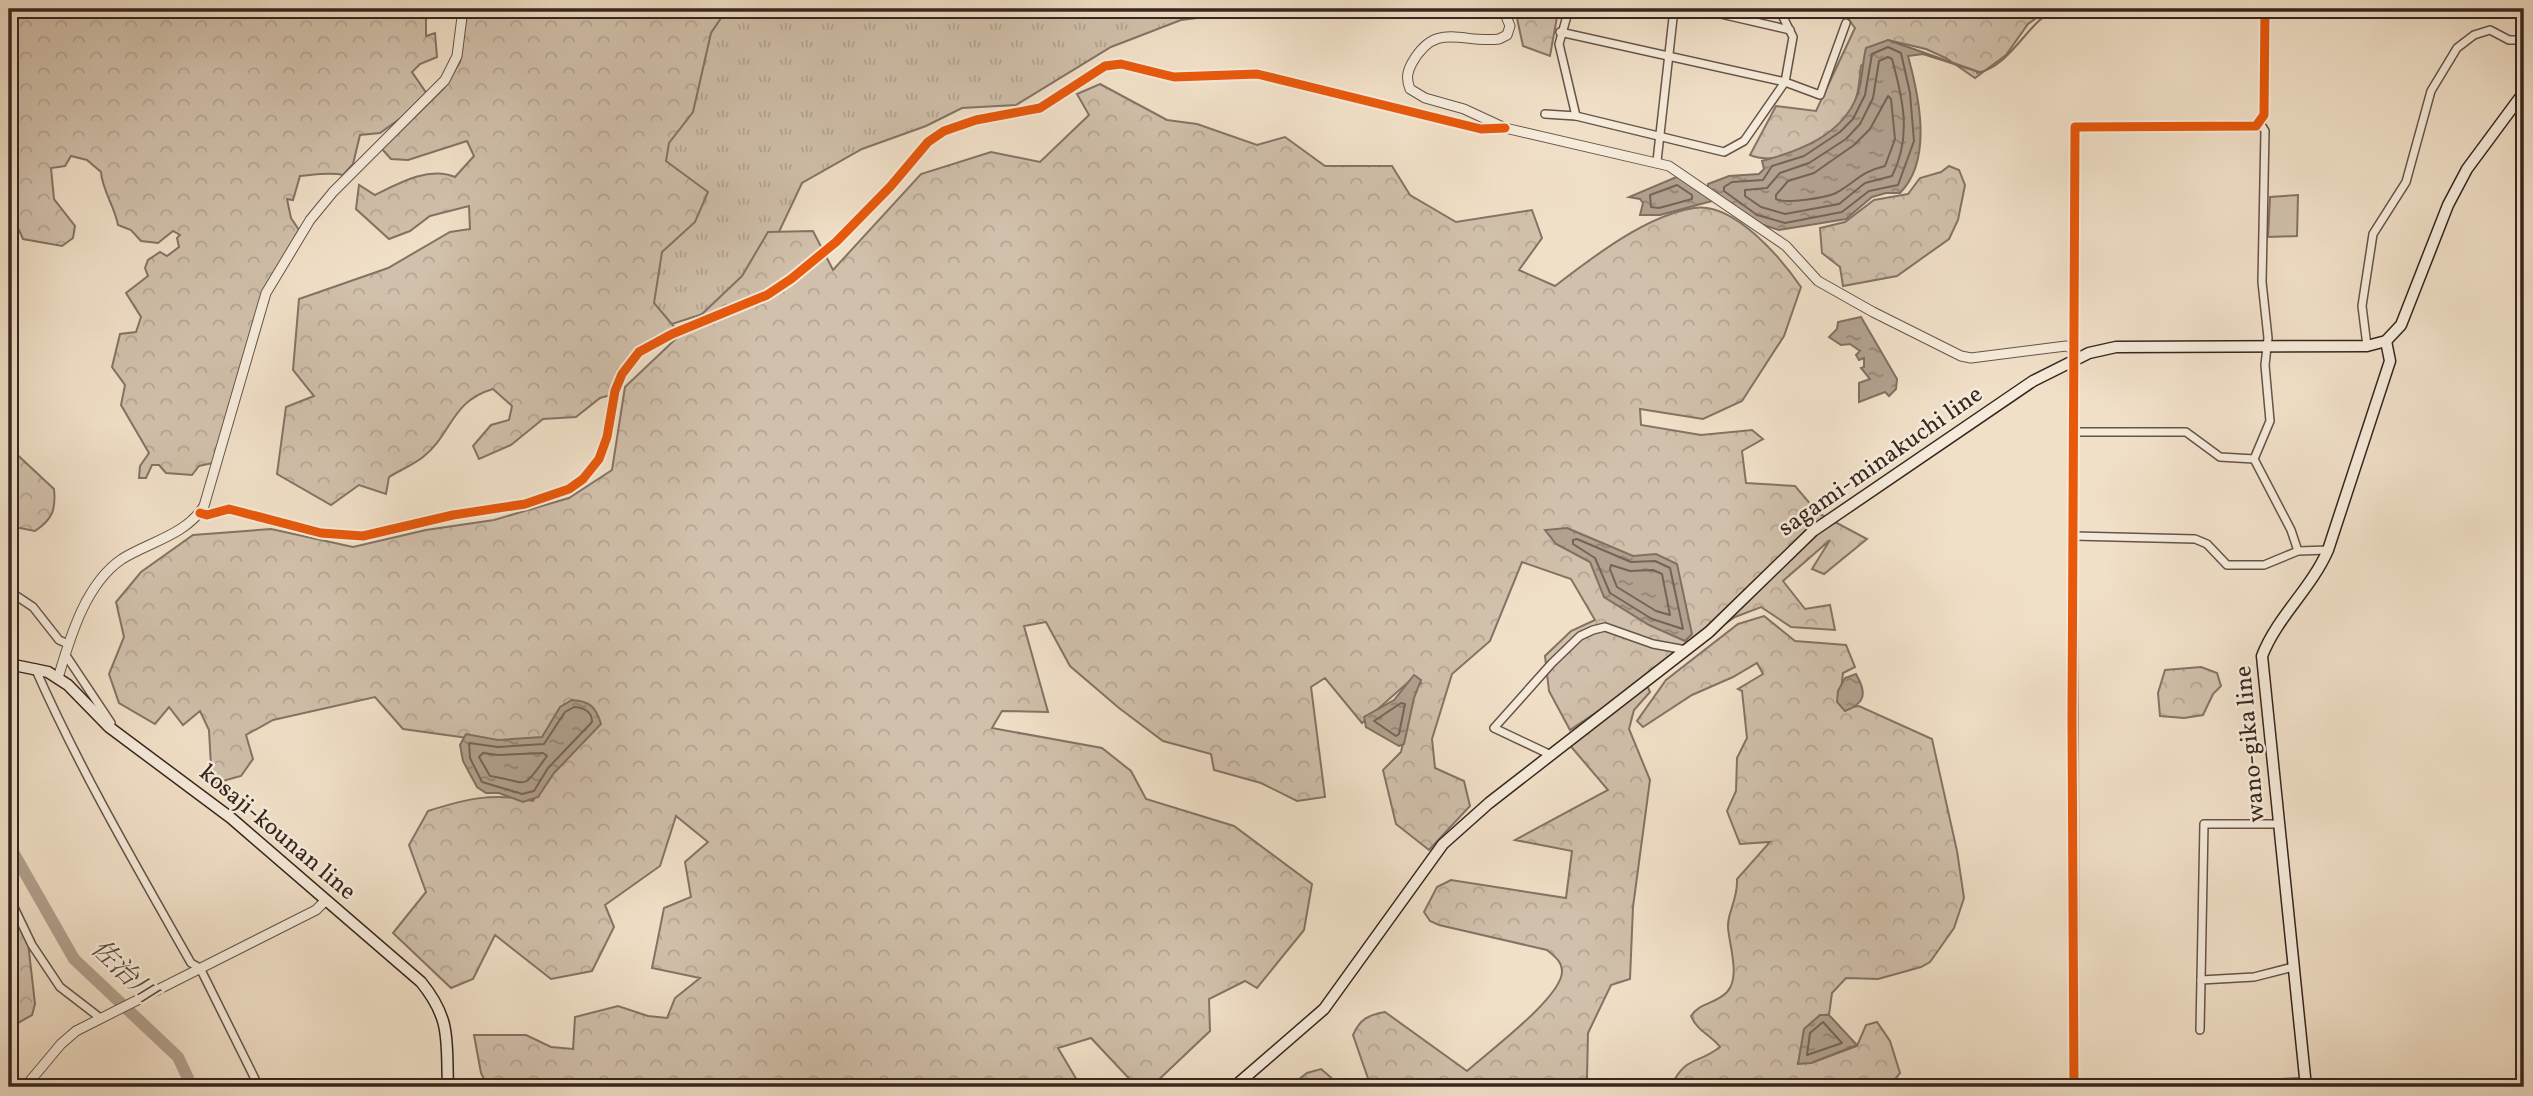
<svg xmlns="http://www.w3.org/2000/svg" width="2533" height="1096" font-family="Vollkorn,'Noto Serif JP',serif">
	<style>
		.grass { fill: url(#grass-tufts); stroke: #847365; stroke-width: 2 }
		.forest { fill: url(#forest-crowns); stroke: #847365; stroke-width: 2 }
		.park { fill: #d1c0ab; stroke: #847365; stroke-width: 2 }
		.water { fill: url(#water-ripples); stroke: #817062; stroke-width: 2 }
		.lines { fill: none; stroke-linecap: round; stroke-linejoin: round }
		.shore { stroke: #746457; stroke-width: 2 }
		.stream { stroke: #817062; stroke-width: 2 }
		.river { stroke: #b2a18f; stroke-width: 12 }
		.minor-casing { stroke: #665449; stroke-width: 10 }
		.tertiary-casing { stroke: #665449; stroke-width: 11 }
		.secondary-casing { stroke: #37261f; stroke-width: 13 }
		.minor { stroke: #f6ebdb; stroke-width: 7 }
		.tertiary { stroke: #f6ebdb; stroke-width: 9 }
		.secondary { stroke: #f6ebdb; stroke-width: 10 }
		.cycleway-casing { stroke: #f6ebdb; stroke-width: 13 }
		.cycleway { stroke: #e8590c; stroke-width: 9 }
		.labels { text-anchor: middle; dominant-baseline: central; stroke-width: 5; stroke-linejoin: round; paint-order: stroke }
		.street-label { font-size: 24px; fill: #37261f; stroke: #f6ebdb }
		.water-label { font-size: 26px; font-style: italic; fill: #5c4b41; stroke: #f6ebdb }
	</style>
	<defs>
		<pattern id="grass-tufts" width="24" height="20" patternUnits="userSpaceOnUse" patternTransform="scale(1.75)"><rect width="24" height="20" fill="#d1c0ab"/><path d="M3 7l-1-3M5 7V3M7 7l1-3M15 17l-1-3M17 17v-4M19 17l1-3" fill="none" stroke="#b4a593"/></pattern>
		<pattern id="forest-crowns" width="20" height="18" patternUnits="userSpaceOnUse" patternTransform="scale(1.75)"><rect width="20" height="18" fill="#d1c0ab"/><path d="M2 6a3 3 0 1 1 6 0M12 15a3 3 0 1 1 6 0" fill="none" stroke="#b4a593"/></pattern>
		<pattern id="water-ripples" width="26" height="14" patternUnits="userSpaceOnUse" patternTransform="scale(1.75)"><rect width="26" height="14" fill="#b2a18f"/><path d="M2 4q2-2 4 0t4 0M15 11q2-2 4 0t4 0" fill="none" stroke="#928374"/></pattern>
	</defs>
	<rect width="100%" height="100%" fill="#f1e0c8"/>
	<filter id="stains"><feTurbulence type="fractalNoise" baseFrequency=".00286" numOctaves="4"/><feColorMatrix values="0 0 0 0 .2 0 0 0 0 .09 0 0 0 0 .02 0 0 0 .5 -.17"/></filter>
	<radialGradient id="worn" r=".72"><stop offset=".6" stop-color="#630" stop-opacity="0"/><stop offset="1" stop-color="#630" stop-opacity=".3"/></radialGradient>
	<polygon class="grass" points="714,9 1271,9 1181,20 1111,47 1016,105 962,108 926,126 862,149 802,183 760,272 718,309 666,326 645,311 657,136"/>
	<g class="forest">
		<path d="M9 9H426V36L435 33 437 57 420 64 412 72 427 94 412 110 380 133 360 135 353 164 343 175C331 172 312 175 300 176L293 200 287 199 291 218 299 230 264 293 213 463 199 466 192 475 166 473 159 465H152L146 478H139L140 466 149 453 121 405 125 385 112 367 120 334 136 332 141 317 126 293 148 276 145 268 148 260 160 252 167 256 179 247 177 238 180 235 173 231 158 243 141 241 131 230 118 225C115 207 102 190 101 172L87 160 71 156 65 166 51 168 54 199 75 226 73 238 62 246 23 239 19 230 9 224Z"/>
		<path d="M467 9H727L711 33 693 112 669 143 666 161 708 192 695 222 662 252 654 303 676 329 639 348 611 395 600 398 576 417 543 419 511 445 479 459 473 446 491 425 509 420 512 406 493 389C451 401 452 434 423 457 413 465 400 470 389 477L386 494 359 485 331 505 277 474 286 407 314 396 293 370 299 299 388 268 450 232 470 229 469 206 430 216 410 231 389 239 356 209 359 185 375 195C399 183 429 166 455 177L474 156 467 141 408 160 391 159 382 149 444 88 460 62Z"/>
		<polygon points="1515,9 1564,9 1557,17 1550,56 1523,46"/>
		<path d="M1841 9H2049L2028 24 2006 55 1975 78 1946 58 1926 49 1888 40 1861 66C1859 83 1859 98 1849 113 1831 139 1780 168 1750 155L1776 106 1816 111 1855 28Z"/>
		<path d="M1100 84 1167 120 1197 124 1257 145 1285 137 1325 166H1392L1410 195 1456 222 1532 210 1542 238 1519 270 1555 286C1593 257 1645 216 1694 208 1733 201 1781 258 1801 287L1784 336 1742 401 1703 419 1640 409 1641 425 1701 435 1752 430 1763 439 1742 451 1746 483 1795 486 1818 513 1867 539 1824 574 1812 569 1830 540 1783 581 1805 609 1830 605 1835 630 1791 627 1761 607 1735 617 1644 679 1650 692 1634 710 1629 729 1650 780 1633 907 1630 979 1611 985 1588 1033 1587 1078 1582 1087H1371L1353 1035C1360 1019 1368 1015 1385 1012L1467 1071C1488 1052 1561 998 1562 972 1562 961 1554 956 1547 950L1439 925 1430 921 1424 912 1437 887 1451 880 1566 898 1572 851 1515 840 1608 790 1568 743 1622 695 1570 730 1549 691 1545 656 1571 631 1595 620 1571 579 1522 562 1490 641 1452 674 1432 739 1435 768 1464 781 1470 806 1429 850 1396 824 1383 770 1401 752 1415 689 1421 683 1414 677 1362 723 1325 678 1311 687 1325 797 1297 801 1261 783 1214 770 1211 754 1163 741 1119 708 1070 666 1046 622 1024 626 1048 712 1002 711 992 728 1102 748 1131 771 1146 799 1234 826 1312 884 1304 930 1257 988 1245 981 1209 999 1210 1031 1151 1087H1137L1091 1038 1058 1048 1081 1087H488L481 1073 474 1035H526L551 1047 573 1049 575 1017 618 1006 648 1016 667 1018 675 998 700 978 652 968 664 908 691 897 685 862 708 842 676 816 660 866 605 905 614 927 592 971 551 979 495 935 473 979 451 988 393 933 426 892 409 845 428 811C465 799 494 792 533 801L587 704H565L548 741 504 743 403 729 375 697 273 720 246 735 253 759 241 776 212 784 209 730 200 711 183 725 169 707 155 724 119 703 109 674 124 637 116 602 141 572 193 535 271 529 353 547 426 530 494 520 569 498 612 470 625 387 742 276 768 232 813 231 833 270 921 174 991 152 1040 162 1089 115 1077 94Z"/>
		<polygon points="1949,166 1959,170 1965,185 1958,220 1949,239 1897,276 1843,286 1840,267 1822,253 1820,228 1845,222 1874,200 1908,194 1920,178 1941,172"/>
		<path d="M9 447 54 489C56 509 53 519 35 531L9 526Z"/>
		<path d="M1764 616 1795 641 1846 645 1855 667 1843 673 1840 698 1848 708 1859 706 1932 739 1957 851 1964 898 1954 928 1930 962 1921 967 1878 979 1846 978 1832 993 1829 1015H1820L1798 1063H1811L1857 1046 1866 1025 1877 1022 1890 1041 1900 1073 1889 1087H1670C1688 1054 1695 1066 1720 1047 1710 1034 1698 1032 1691 1016 1700 1002 1716 1004 1727 992 1741 977 1729 945 1728 927 1727 913 1738 900 1737 879L1770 842 1740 844 1727 811 1736 791 1737 758 1747 738 1742 691 1738 689 1763 674 1757 663 1733 677 1692 695 1643 727 1637 721 1666 680 1738 624Z"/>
		<polygon points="2201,667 2217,673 2221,686 2213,694 2203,715 2184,718 2160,716 2158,693 2165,670"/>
		<polygon points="9,904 26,925 35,1004 32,1015 9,1028"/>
		<polygon points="1321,1069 1342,1087 1289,1087 1307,1073"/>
	</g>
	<polygon class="park" points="2298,195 2297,236 2268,237 2270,197"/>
	<g class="water">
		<path d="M1888 40 1979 72 1923 54 1908 56C1919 96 1933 160 1900 193H1886L1872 197 1846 219 1779 230 1754 222 1708 189V184L1729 176 1759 174 1764 169 1762 161C1800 151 1842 135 1857 96 1863 81 1862 63 1866 48Z"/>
		<polygon points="1679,176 1712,201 1660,215 1640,215 1643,203 1640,199 1629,197"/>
		<polygon points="1861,317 1897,379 1896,389 1889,396 1885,392 1859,402 1859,383 1870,379 1861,368 1864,367 1864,358 1859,360 1856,355 1860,351 1850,344 1841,345 1829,337 1837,329 1838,322"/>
		<polygon points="1567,528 1633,556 1656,554 1677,564 1692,634 1685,641 1649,625 1604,597 1590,562 1556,544 1545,530"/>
		<path d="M1856 674C1867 693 1866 703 1845 711L1837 702 1838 691 1845 678Z"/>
		<polygon points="1414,675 1421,680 1414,698 1404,744 1399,746 1366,727 1364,717 1394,700"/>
		<path d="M572 700C590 701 596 707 601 724L554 773 538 797 523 802 499 793H486L477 787 463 761 460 745 466 734 498 740 542 737 560 707Z"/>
		<polygon points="1820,1015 1829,1015 1857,1045 1811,1063 1798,1064 1804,1029"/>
	</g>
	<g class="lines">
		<g class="shore">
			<polygon points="1888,47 1901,53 1910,93 1914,141 1898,185 1869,191 1842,212 1785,223 1757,215 1724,191 1724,187 1732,182 1763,180 1772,166 1804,156 1840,132 1853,119 1865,95 1872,54"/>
			<path d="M1888 57 1892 59C1903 99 1912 137 1892 176L1865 183 1839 204 1785 214 1761 207 1745 196V190L1767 188 1780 173 1809 163 1846 139 1860 124 1873 98 1879 61Z"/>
			<path d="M1888 96 1891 99 1895 139 1885 166C1860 172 1856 182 1836 193 1825 198 1786 204 1776 199V195L1788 181 1814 173 1854 145 1870 129Z"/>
			<polygon points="1677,185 1692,195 1692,199 1659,208 1651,207 1650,195"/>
			<polygon points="1577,539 1631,562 1655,561 1670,568 1683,629 1652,619 1610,593 1595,558 1573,544 1573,540"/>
			<polygon points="1611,565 1630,571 1653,570 1662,574 1670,615 1656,611 1617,587 1610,569"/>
			<polygon points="1401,703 1405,704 1399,734 1396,736 1374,721"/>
			<path d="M574 707C584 708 592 711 592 722L548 768 534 791 522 794 482 782 470 758 469 743 498 747 544 744 565 712Z"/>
			<path d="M483 753 498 755 543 753 547 756C520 793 531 782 490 776L479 757Z"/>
			<polygon points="1823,1022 1842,1043 1807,1055 1810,1033"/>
		</g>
		<path class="stream" d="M1977 73C2011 66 2025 25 2055 9"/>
		<polyline class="river" points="9,845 74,959 178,1057 192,1087"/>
		<g class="minor-casing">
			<g id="minor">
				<polyline points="1569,9 1559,44 1576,116"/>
				<polyline points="1699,9 1790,30"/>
				<polyline points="1560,32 1785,82 1820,95 1846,23"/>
				<polyline points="1545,114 1576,116 1724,152 1744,141 1785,82 1793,37 1779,9"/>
				<polyline points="1657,161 1674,9"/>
				<polyline points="2367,346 2362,306 2373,234 2406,182 2431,91 2457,48 2474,35 2490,30 2509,40 2524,40"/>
				<polyline points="2073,360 2075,127 2256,126 2264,115 2265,9"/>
				<polyline points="2073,432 2186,432 2220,457 2254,459"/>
				<polyline points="2254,459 2270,421 2265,365 2268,338 2262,282 2265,131 2260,123"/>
				<polyline points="2254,459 2291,530 2298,551"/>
				<polyline points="200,513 207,515 229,509 321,533 363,536 453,515 525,504 569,489 583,479 599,459 607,437 615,391 622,374 639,352 672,334 767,295 791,279 836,242 890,187 928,142 944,131 976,120 1040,108 1105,66 1121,64 1174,77 1257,74 1481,129 1502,128"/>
				<polyline points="2074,536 2195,539 2207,544 2227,565 2264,565 2298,551 2328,550"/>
				<polyline points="9,591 33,607 59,640 68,644"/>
				<polyline points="65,654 111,723"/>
				<path d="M35 668C80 770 136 866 191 963L200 968 259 1087"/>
				<polyline points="1551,755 1494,728 1552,663 1580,636 1593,630 1605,627 1653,644 1686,650"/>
				<polyline points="9,897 32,945 60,987 99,1017"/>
				<polyline points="2201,980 2204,824 2279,824"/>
				<polyline points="2200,1030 2201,980 2254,977 2293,967"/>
				<polyline points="2230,1085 2307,1082"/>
			</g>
		</g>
		<g class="tertiary-casing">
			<g id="tertiary">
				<path d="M1503 9 1510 26 1507 35 1499 39C1462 44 1436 20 1412 63 1407 72 1406 79 1410 89L1425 98 1464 109 1505 128 1669 166 1786 246 1818 281 1873 312 1961 356 1971 358 2066 346 2073 349"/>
				<polyline points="2073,360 2074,1087"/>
				<path d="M58 678C70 638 85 584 122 559 149 542 186 535 204 506L266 293 310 220 333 192 445 80 457 56 463 9"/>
				<polyline points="25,1087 61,1044 76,1031 316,910 325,901"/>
			</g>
		</g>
		<g class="secondary-casing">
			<g id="secondary">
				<polyline points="2524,55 2524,70"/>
				<path d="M9 664 48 672 68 685 109 727 231 818 421 982C452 1020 446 1041 448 1087"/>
				<polyline points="1234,1087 1324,1009 1443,844 1489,803 1709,632 1813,531 2033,381 2089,353 2116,347 2367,346 2386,341 2401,325 2448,205 2467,169 2524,92"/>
				<path d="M2306 1087 2262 656C2277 617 2311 589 2328 550L2390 361 2386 341"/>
			</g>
		</g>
		<use href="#minor" class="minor"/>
		<use href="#tertiary" class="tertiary"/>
		<use href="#secondary" class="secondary"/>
		<g class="cycleway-casing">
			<g id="cycleway">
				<polyline points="200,513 207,515 229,509 321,533 363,536 453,515 525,504 569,489 583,479 599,459 607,437 615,391 622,374 639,352 672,334 767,295 791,279 836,242 890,187 928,142 944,131 976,120 1040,108 1105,66 1121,64 1174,77 1257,74 1481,129 1505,128"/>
				<polyline points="2074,1087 2072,718 2075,127 2256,126 2264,115 2265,9"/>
			</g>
		</g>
		<use href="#cycleway" class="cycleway"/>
	</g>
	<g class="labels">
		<g class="street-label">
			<text transform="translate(1881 462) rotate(-35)">sagami-minakuchi line</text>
			<text transform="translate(2251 744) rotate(-95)">wano-gika line</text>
			<text transform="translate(277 833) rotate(40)">kosaji-kounan line</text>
		</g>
		<g class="water-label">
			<text transform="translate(123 972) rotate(44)">佐治川</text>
		</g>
	</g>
	<rect width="2533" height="1096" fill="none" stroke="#f1e0c8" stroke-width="35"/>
	<rect x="10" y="10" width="2512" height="1075" fill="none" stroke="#37261f" stroke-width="3.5"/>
	<rect x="18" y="18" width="2498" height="1061" fill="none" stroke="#37261f" stroke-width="2"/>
	<rect width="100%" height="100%" filter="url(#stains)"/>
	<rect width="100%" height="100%" fill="url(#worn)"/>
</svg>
